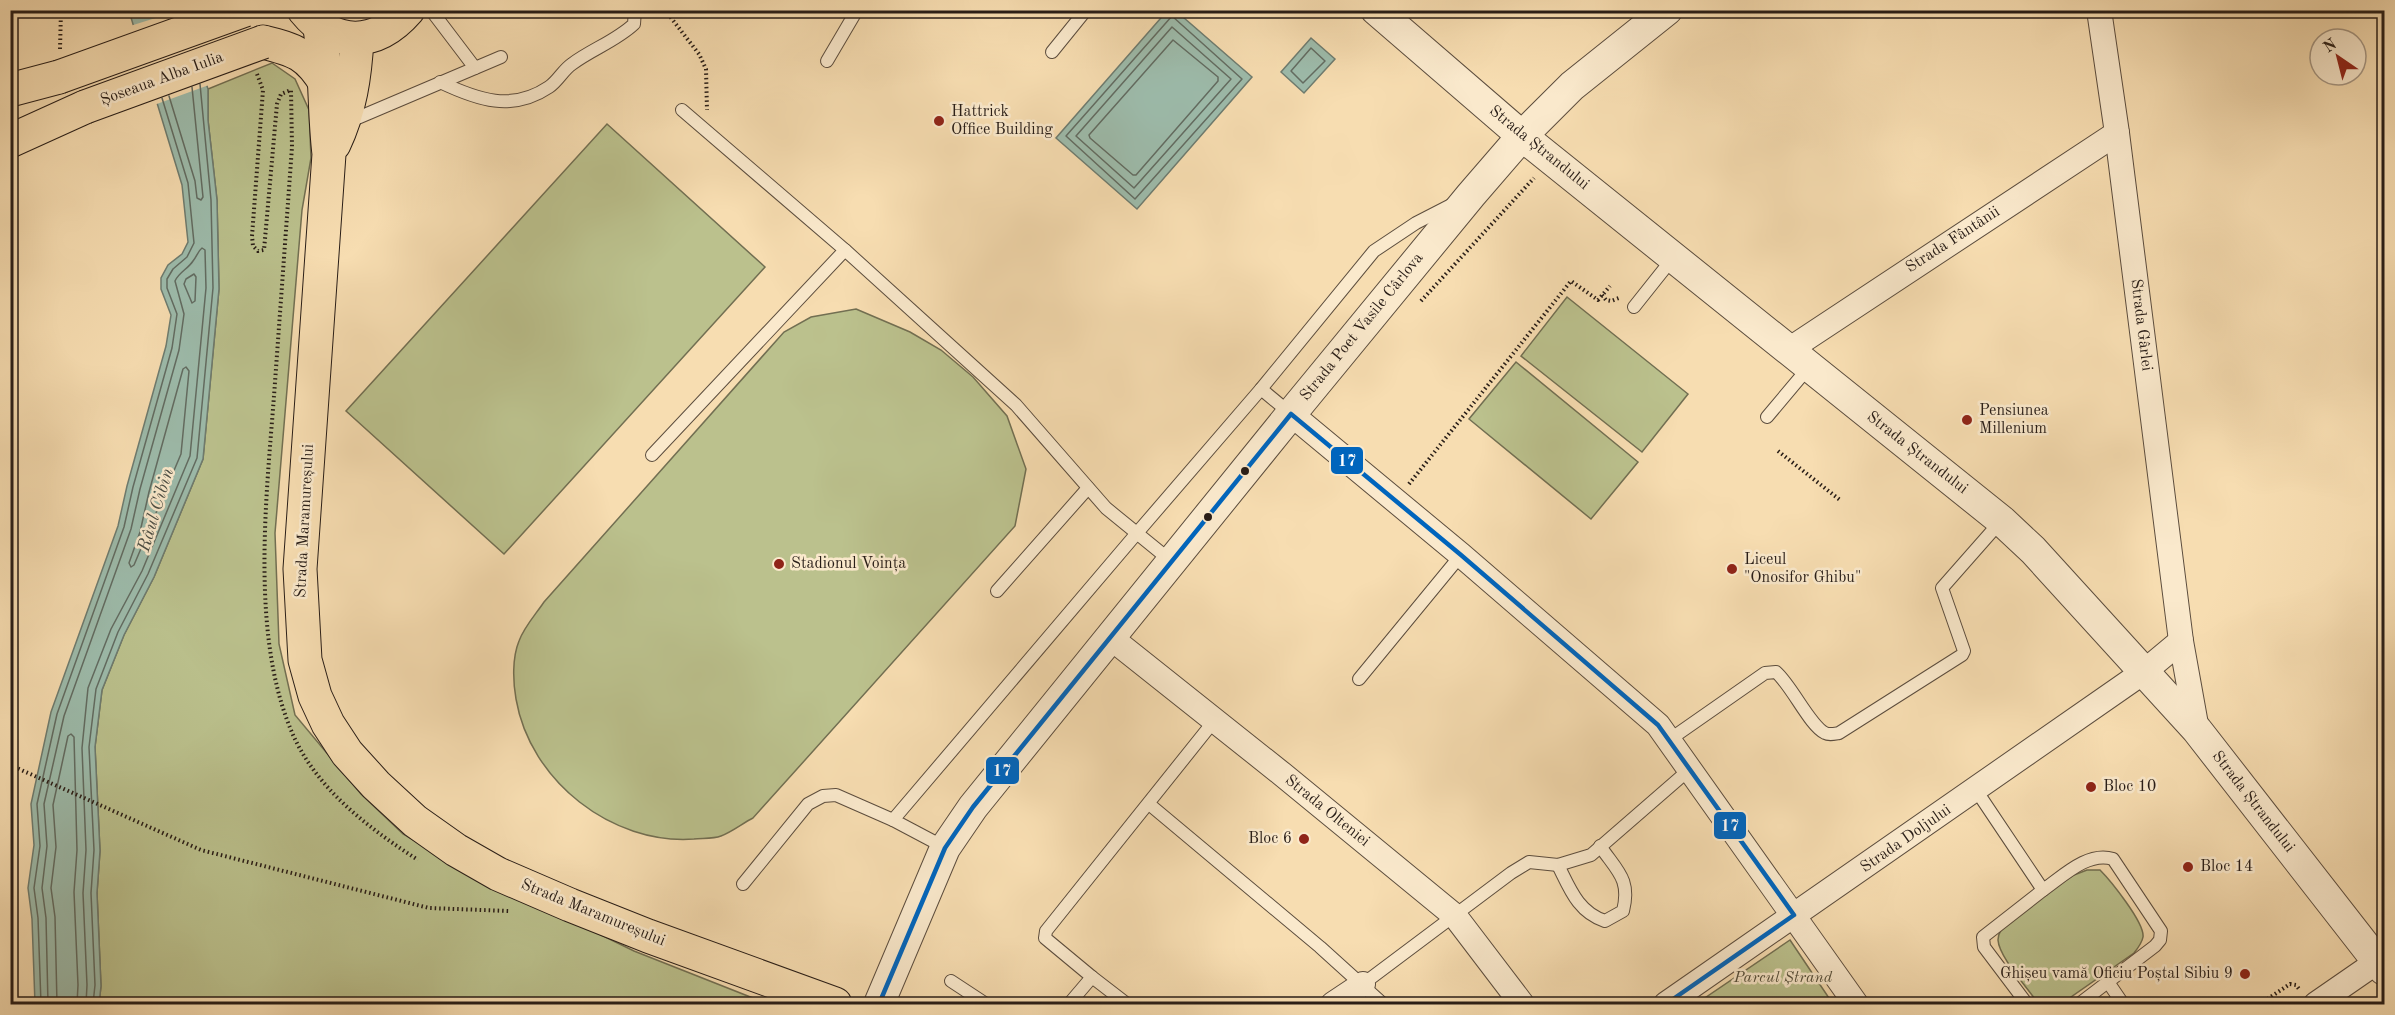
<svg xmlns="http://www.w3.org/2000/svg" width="2395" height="1015" font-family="'Old Standard TT',serif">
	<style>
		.green { fill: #bbc18d; stroke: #726f52; stroke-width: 1.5 }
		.water { fill: #9dbcac; stroke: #6e7c70; stroke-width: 1.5 }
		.pier { fill: #f7ddb1 }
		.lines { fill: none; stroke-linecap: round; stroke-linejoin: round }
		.shore { stroke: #626c62; stroke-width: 1.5 }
		.service-casing { stroke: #5c4d3e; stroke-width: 14 }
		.minor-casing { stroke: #5c4d3e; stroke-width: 26 }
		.tertiary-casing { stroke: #5c4d3e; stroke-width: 32 }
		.primary-casing { stroke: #281d17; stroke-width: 35 }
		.path { stroke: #281d17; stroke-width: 4; stroke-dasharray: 1.5 3; stroke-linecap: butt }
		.service { stroke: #fae9cc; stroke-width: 12 }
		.minor { stroke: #fae9cc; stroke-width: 24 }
		.tertiary { stroke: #fae9cc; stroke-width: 30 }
		.primary { stroke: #f7ddb1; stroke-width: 33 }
		.primary-bridge-casing { stroke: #281d17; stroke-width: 35; stroke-linecap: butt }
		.primary-bridge { stroke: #f7ddb1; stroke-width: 33 }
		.bus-1-casing { stroke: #fae9cc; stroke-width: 9 }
		.bus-1 { stroke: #0065bd; stroke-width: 4.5 }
		.poi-dot { fill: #8f2418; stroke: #fae9cc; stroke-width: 2 }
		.bus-dot { fill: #281d17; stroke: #fae9cc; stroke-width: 2 }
		.labels { text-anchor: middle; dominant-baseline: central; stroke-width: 5; stroke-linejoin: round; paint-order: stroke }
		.street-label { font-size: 16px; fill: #281d17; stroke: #fae9cc }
		.poi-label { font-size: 16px; fill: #281d17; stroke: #fae9cc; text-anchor: start }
		.park-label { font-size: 16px; font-style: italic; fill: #544e3a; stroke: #fae9cc }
		.water-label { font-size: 18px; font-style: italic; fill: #4b4d44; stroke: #fae9cc }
		.line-badge { stroke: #fae9cc; stroke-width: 2 }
		.badge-label { font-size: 16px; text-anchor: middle; font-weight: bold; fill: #fff }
	</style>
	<rect width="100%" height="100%" fill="#f7ddb1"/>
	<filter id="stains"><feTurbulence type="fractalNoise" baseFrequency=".00333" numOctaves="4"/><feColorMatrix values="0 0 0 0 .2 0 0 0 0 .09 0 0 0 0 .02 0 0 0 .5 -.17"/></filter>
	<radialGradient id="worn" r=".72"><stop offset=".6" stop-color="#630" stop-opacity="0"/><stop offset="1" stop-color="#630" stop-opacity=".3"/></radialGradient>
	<g class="green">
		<polygon points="272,63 295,79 309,110 311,158 302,210 275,533 279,644 295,715 361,794 403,834 447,860 634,951 768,1004 99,1004 101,986 97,893 100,851 95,747 102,690 124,635 154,577 203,459 219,289 217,200 208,120 208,89"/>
		<polygon points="607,124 765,267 504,554 346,411"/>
		<polygon points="1567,297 1688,394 1642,452 1521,356"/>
		<path d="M856 309 910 332 941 350 973 377 1007 416 1026 469 1015 526 753 818C743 823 732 832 721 836 713 839 702 838 694 839 612 845 530 781 516 699 513 682 512 658 519 641 524 627 536 614 544 602L784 332 811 317Z"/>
		<polygon points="1516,362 1638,462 1591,519 1469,419"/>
		<path d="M2087 870H2100C2110 880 2145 923 2143 937 2142 943 2138 948 2134 953L2068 999 2050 1004 2037 1002C2027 987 1999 957 1998 940 1998 931 2005 925 2010 919L2074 875Z"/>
		<polygon points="1790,940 1833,1004 1696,1004"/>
	</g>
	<g class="water">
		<polygon points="129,11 181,11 208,89 208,120 217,200 219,289 203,459 154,577 124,635 102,690 95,747 100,851 97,893 101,986 99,1004 35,1004 32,919 28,888 34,845 31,804 51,712 118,526 127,486 166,346 171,315 161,289 161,278 168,265 182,254 188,242 182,185"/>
		<polygon points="1167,11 1176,11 1252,77 1137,209 1056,138"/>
		<polygon points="1311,38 1335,59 1304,93 1281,72"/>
	</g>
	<polygon class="pier" points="184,10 209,85 154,105 130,26 178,11"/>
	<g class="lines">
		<g class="shore">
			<polygon points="1172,16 1242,79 1135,199 1066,136"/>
			<polygon points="1172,27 1231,79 1134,188 1076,136"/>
			<polygon points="1173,40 1218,77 1218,81 1136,175 1133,175 1090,138 1089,135"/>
			<polygon points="1311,48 1325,61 1303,83 1291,71"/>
			<polyline points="169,96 195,181 197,198 201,200 203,197 192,87"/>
			<polygon points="194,274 196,277 195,301 192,303 184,284 186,279"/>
			<polygon points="186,367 189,371 181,454 134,565 131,567 129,563 140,532 149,492 183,369"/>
			<polyline points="41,1004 38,918 34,888 40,846 37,804 57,714 124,527 133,487 172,348 177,314 167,288 167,279 173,269 187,257 194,243 188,183 162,98"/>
			<path d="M48 1004 46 918 42 888 47 846 44 804 64 716 131 529 140 489 179 350 184 314 175 281C179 272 188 269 193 261 197 256 198 251 202 248L205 250 206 288 190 456 142 571 111 629 88 688 82 748 86 850 83 893 87 985 86 1004"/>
			<polyline points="57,1004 55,917 51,888 56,847 53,805 68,736 71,734 74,737 77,850 74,892 78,985 77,1004"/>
			<polyline points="93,1004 95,985 91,893 94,850 89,747 96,689 118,632 148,574 197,458 213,288 211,200 200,84"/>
		</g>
		<g class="service-casing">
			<g id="service">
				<polyline points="431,10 475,68"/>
				<polyline points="1052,52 1086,10"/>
				<polyline points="827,61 857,10"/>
				<path d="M440 82C478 100 512 112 549 87 558 81 563 70 572 64 592 49 616 41 634 24L635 10"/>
				<polyline points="682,110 845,250 1016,405 1106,508 1171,561"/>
				<polyline points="348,122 501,57"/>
				<polyline points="1634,307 1673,258"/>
				<polyline points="1261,389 1290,413"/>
				<polyline points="1767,417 1809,367"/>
				<polyline points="652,455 845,250"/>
				<polyline points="997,591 1088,488"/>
				<polyline points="1359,679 1461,555"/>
				<path d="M1669 740 1765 673 1776 672C1792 686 1810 726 1825 733 1829 735 1833 734 1839 733L1962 655 1964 651 1942 588 2001 521"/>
				<path d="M1976 790 2043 890C2063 876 2088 851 2113 859L2161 931 2160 940 2155 946 2079 1004"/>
				<polyline points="1149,804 1320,947 1383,1004"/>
				<polyline points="944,847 893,820 1137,533 1261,389 1374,251 1416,223 1453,204"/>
				<path d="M1558 865C1570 889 1578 912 1605 921L1623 911C1631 879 1617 871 1600 846"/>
				<polyline points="743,884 808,804 823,796 836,795 893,820"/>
				<polyline points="1092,977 1127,1004"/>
				<polyline points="951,981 986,1004"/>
				<polyline points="2108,982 2123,1004"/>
				<polyline points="1363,984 1511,873 1529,862 1558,865 1591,855 1690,769"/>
				<polyline points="1069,1004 1092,977 1045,938 1046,931 1214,721"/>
				<polyline points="2027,1004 1984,947 1983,937 2043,890"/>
			</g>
		</g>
		<g class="minor-casing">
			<g id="minor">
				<polyline points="2099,10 2117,133 2181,641 2197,730"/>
				<polyline points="1790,349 2117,133"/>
				<polyline points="1291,414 1461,555 1658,725 1856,1004"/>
				<polyline points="1111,638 1282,774 1455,916 1522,1004"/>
				<polyline points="1333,1004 1363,984"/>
				<polyline points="1666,1004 2145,671 2181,641"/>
				<polyline points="2316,1004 2384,957"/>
			</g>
		</g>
		<g class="tertiary-casing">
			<g id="tertiary">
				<polyline points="1376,10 1522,136 2002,521 2033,550 2197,730 2384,970"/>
				<polyline points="879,1004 945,848 973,807 1291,414 1471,195 1522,136 1572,86 1667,10"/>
			</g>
		</g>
		<g class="primary-casing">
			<g id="primary">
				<path d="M304 10C335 48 376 47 408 10"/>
				<path d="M320 28C326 70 324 112 329 154L300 569 305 660 315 696 328 724 347 753 376 785 415 821 456 850 498 874 570 905 648 936 835 1004"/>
				<path d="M263 42C295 50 308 54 326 84"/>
				<polyline points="10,90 59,77"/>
				<polyline points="10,141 85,107"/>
				<path d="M334 144C350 111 355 75 357 39"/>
			</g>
		</g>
		<g class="path">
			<polyline points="665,10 699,54 706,69 707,110"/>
			<polyline points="60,49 61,10"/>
			<path d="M257 74 263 90 252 236 253 246 258 251 264 250 277 104 281 94 291 90 292 147C286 230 280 313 274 396 266 501 250 640 294 737 319 791 370 829 418 860"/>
			<polyline points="1602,295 1606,300 1611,301 1619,298"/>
			<polyline points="1421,301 1534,178"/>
			<polyline points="1778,451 1840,500"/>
			<polyline points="1409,484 1571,281 1598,300 1610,286"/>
			<polyline points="10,765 201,850 429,908 509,911"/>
			<polyline points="2260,1004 2290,984 2296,985 2299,989"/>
		</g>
		<use href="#service" class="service"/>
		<use href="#minor" class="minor"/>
		<use href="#tertiary" class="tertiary"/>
		<use href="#primary" class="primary"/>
		<g class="primary-bridge-casing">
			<g id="primary-bridge">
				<polyline points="59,77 245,10"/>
				<polyline points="85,107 263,42"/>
			</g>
		</g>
		<use href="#primary-bridge" class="primary-bridge"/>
		<g class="bus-1-casing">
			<polyline id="bus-1" points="879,1004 945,848 973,807 1291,414 1461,555 1658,725 1794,915 1666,1004"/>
		</g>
		<use href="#bus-1" class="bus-1"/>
	</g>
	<g class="poi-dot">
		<circle cx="939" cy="121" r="6"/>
		<circle cx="1967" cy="420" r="6"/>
		<circle cx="779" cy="564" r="6"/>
		<circle cx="1732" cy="569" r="6"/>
		<circle cx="2091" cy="787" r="6"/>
		<circle cx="1304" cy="839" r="6"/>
		<circle cx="2188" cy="867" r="6"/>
		<circle cx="2245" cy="974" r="6"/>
	</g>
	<g class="bus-dot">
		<circle cx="1245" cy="471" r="5"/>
		<circle cx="1208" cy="517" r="5"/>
	</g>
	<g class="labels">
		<g class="street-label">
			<text transform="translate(162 79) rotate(-20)">Șoseaua Alba Iulia</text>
			<text transform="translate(1539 148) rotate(39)">Strada Ștrandului</text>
			<text transform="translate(1953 240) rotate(-33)">Strada Fântânii</text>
			<text transform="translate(2141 325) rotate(83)">Strada Gârlei</text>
			<text transform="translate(1362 327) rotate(-51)">Strada Poet Vasile Cârlova</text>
			<text transform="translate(1917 453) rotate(38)">Strada Ștrandului</text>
			<text transform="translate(305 521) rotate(-87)">Strada Maramureșului</text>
			<text transform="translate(2253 802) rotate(52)">Strada Ștrandului</text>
			<text transform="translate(1327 811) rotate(39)">Strada Olteniei</text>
			<text transform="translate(1906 839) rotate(-35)">Strada Doljului</text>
			<text transform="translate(593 913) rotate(22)">Strada Maramureșului</text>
		</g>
		<g class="poi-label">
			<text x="951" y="112">Hattrick<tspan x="951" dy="18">Office Building</tspan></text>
			<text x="1979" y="411">Pensiunea<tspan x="1979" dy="18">Millenium</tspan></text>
			<text x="1744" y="560">Liceul<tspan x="1744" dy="18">"Onosifor Ghibu"</tspan></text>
			<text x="791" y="564">Stadionul Voința</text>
			<text x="2103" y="787">Bloc 10</text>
			<text x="1292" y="839" text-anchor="end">Bloc 6</text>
			<text x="2200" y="867">Bloc 14</text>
			<text x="2233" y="974" text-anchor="end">Ghișeu vamă Oficiu Poștal Sibiu 9</text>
		</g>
		<g class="park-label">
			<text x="1783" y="978">Parcul Ștrand</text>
		</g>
		<g class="water-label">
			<text transform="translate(156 510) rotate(-73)">Râul Cibin</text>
		</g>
	</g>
	<g class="line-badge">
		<rect x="1330" y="446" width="34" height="29" rx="6" fill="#0065bd"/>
		<rect x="985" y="756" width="35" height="29" rx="6" fill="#0065bd"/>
		<rect x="1713" y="811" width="34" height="29" rx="6" fill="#0065bd"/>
	</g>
	<g class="badge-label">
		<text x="1347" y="466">17</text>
		<text x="1002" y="776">17</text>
		<text x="1730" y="831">17</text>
	</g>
	<rect width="2395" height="1015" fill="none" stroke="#f7ddb1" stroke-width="36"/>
	<rect x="12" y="12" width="2371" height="991" fill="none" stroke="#281d17" stroke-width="3"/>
	<rect x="18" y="18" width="2359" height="979" fill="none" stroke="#281d17" stroke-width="1.5"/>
	<g transform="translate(2338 57) rotate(325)"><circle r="28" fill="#fae9cc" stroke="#a69784" stroke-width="1.5"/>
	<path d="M0-4.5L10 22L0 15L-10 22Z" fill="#8f2418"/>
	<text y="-9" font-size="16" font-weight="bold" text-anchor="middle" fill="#281d17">N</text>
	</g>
	<rect width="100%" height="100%" filter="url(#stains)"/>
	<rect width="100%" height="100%" fill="url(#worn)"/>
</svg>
